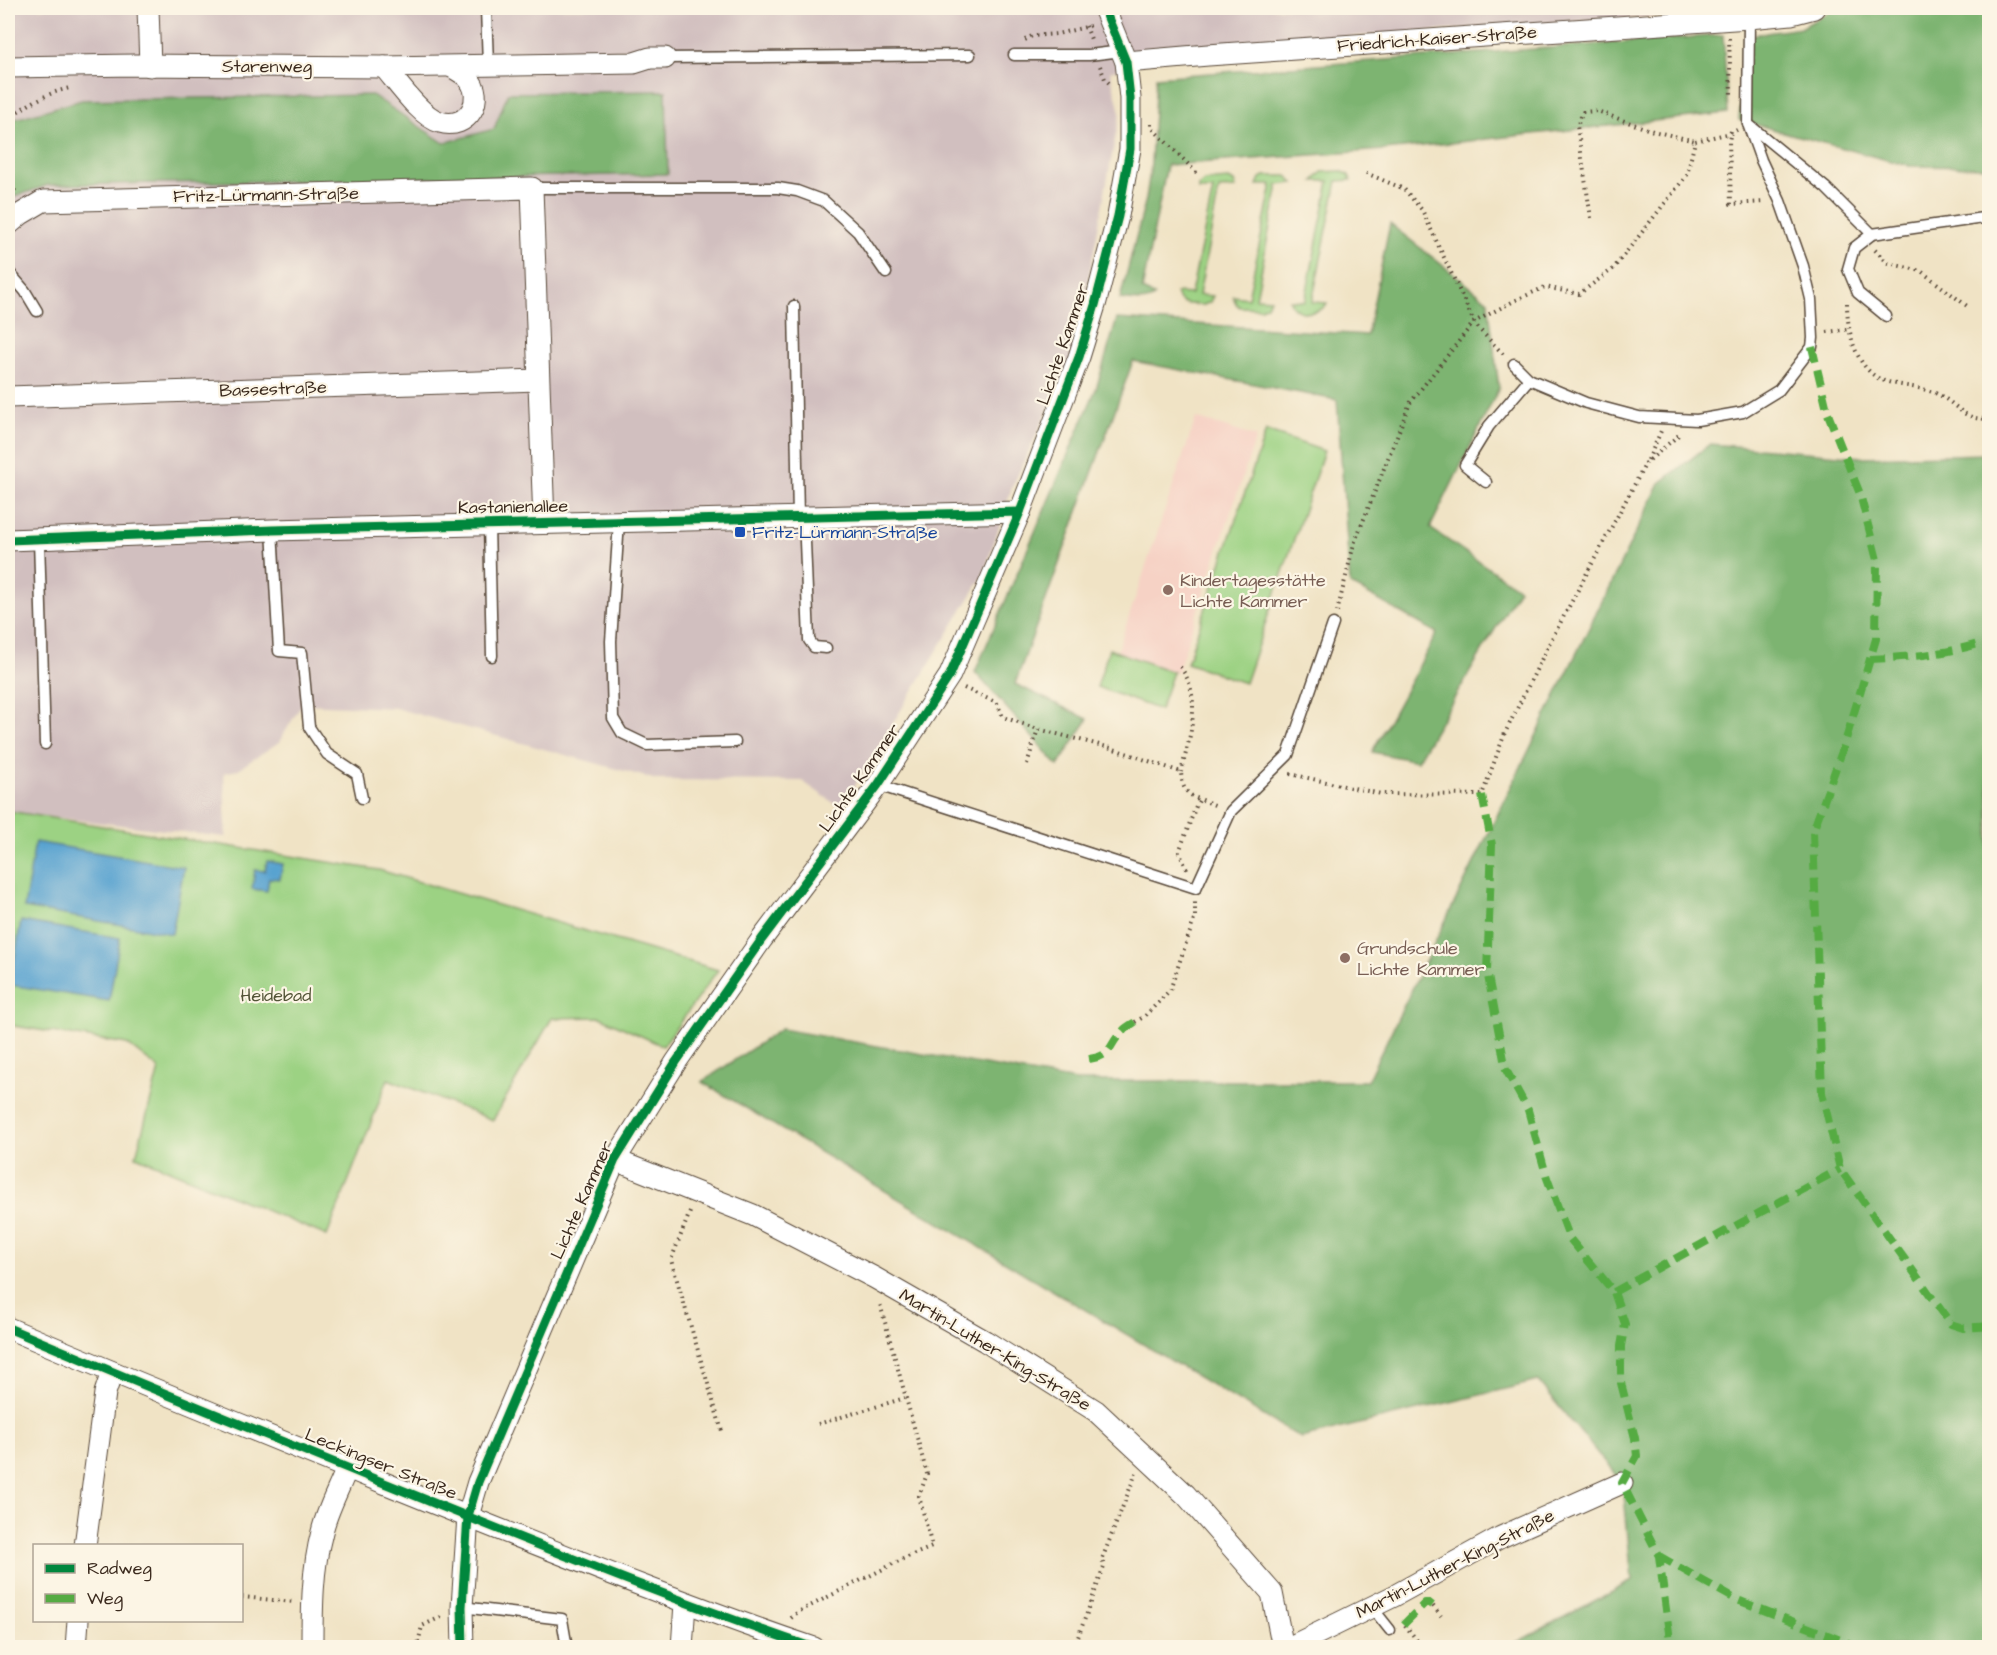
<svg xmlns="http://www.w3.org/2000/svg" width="1997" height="1655" font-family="'Architects Daughter',sans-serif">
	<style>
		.built { fill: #f6d2c5 }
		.industrial { fill: #d1bfbf }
		.green { fill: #9cd283; stroke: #6c7e50; stroke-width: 1.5 }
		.forest { fill: #7db471; stroke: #5c6f48; stroke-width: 1.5 }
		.water { fill: #59a3d0; stroke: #4a6677; stroke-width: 1.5 }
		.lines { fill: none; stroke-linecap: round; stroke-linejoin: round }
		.service-casing { stroke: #564637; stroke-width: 13 }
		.minor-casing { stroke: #564637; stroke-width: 23 }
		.path { stroke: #564637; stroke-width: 4; stroke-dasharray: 1.5 4.5; stroke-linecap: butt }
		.service { stroke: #fff; stroke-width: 10 }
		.minor { stroke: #fff; stroke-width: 21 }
		.quiet { stroke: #55ab43; stroke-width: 8; stroke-dasharray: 15 8; stroke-linecap: butt }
		.cycleway-casing { stroke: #fcf5e5; stroke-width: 13 }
		.cycleway { stroke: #00873e; stroke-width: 9 }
		.transit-dot { fill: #1a4fb4; stroke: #fcf5e5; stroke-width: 2 }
		.education-dot { fill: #8d6e63; stroke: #fcf5e5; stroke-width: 2 }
		.labels { text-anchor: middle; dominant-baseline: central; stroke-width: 4.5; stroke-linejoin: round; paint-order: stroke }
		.street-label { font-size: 18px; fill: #3b2a1e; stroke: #fcf5e5 }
		.transit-label { font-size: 18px; fill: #164399; stroke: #fcf5e5; text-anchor: start }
		.education-label { font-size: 18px; fill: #785e54; stroke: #fcf5e5; text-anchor: start }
		.park-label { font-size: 18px; fill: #535437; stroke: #fcf5e5 }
	</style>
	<rect width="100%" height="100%" fill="#fcf5e5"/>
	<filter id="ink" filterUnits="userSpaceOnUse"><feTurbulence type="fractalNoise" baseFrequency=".0167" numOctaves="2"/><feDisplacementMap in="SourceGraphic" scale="12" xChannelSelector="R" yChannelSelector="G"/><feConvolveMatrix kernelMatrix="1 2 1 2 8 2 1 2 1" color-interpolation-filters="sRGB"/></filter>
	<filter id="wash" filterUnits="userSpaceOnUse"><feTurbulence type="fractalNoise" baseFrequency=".008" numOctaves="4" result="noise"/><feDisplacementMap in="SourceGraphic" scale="24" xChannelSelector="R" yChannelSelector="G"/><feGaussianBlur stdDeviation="1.35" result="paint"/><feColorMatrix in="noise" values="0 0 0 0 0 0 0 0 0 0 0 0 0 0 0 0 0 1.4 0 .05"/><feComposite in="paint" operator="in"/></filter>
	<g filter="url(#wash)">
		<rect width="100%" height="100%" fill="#f0e3c5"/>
		<polygon class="built" points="1196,418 1256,437 1177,673 1117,652"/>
		<polygon class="industrial" points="8,8 1782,8 1208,46 1110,71 1120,113 1074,354 1012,487 983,576 841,808 802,781 657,780 395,708 302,704 279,742 237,770 224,773 226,837 8,812"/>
		<g class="green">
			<path d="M1341 171 1349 175 1351 180 1337 181 1312 302 1327 303C1321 316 1292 316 1290 300L1305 301 1329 181H1314L1322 172Z"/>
			<polygon points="1265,176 1287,176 1294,183 1278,185 1256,298 1270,299 1267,305 1261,308 1240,307 1236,304 1233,296 1248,298 1272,185 1257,185 1260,178"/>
			<path d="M1229 179 1234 182 1236 188 1219 189 1199 295 1213 296 1210 302 1204 305C1193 304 1178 306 1176 293L1191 294 1213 190H1199V186L1204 181Z"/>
			<polygon points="1266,431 1324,451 1245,683 1187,663"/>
			<polygon points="1109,649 1173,672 1160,710 1097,687"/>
			<polygon points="8,811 379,870 718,970 663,1046 600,1017 552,1018 493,1120 388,1079 327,1236 136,1156 159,1069 127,1044 8,1025"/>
		</g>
		<g class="forest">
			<polygon points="1836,8 1989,8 1989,167 1909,166 1739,120 1746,36 1801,28"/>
			<path d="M1723 35 1728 113 1385 150 1167 165 1142 290 1155 296C1146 304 1131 300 1120 299L1146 199 1151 163 1156 77Z"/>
			<polygon points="666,91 668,174 48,185 8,199 8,121 82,100 372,95 444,143 494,129 508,93"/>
			<polygon points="1390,224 1488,301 1499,388 1430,528 1519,589 1417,761 1372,752 1437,633 1350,584 1337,400 1133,361 1015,684 1088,719 1058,766 975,672 1096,389 1117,319 1367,335"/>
			<polygon points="1710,444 1862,457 1989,454 1989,1647 1508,1647 1632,1581 1623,1484 1538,1381 1301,1438 702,1082 781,1029 1076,1081 1367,1081 1660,483"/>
		</g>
		<g class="water">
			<polygon points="35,842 184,867 172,934 24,908"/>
			<polygon points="267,861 283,864 280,879 269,878 267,891 252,889 255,870 265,871"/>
			<polygon points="21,921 120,938 109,1001 10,985"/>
		</g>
	</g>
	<g filter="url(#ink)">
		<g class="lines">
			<g class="service-casing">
				<g id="service">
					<polyline points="486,8 488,65"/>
					<polyline points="1014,55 1089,55 1122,51"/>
					<polyline points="665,58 970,55"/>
					<polyline points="1748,124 1826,188 1872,234 1990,217"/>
					<polyline points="532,188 778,188 797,191 824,201 858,232 886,273"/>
					<polyline points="1872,234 1854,248 1848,269 1858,293 1886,316"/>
					<polyline points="8,271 25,291 37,311"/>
					<polyline points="794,306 798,518"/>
					<polyline points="1514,364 1529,379 1586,403 1639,417 1697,420 1743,412 1779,390 1812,347 1813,338 1811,299 1803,266 1780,201 1761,160 1748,124 1749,18"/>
					<polyline points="1486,482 1465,465 1489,426 1529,379"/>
					<polyline points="804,517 809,640 814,647 826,648"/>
					<polyline points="619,522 611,641 613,718 622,733 647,745 735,742"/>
					<polyline points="489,524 492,656"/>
					<polyline points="272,530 279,651 302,653 309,727 327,754 357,774 362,798"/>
					<polyline points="39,539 45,744"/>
					<polyline points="878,785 1196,888 1231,811 1288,755 1333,624"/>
					<polyline points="1371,1606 1390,1630"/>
					<polyline points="462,1607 562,1619 567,1648"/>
				</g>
			</g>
			<g class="minor-casing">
				<g id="minor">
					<polyline points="148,8 150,66"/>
					<polyline points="1126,62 1208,55 1749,18 1791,14 1814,8"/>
					<polyline points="8,67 135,65 384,67 634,63 650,58 665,58"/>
					<path d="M384 67C397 82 421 117 440 122 468 131 487 98 467 77 463 73 457 70 452 67"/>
					<polyline points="8,225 21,214 43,201 532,188 544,523"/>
					<polyline points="8,397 538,380"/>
					<polyline points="8,540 272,530 1020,512"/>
					<polyline points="615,1160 753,1215 875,1278 985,1341 1096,1411 1186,1495 1272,1593 1283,1648"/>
					<path d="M8 1328C149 1388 293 1446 436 1504 561 1554 686 1605 814 1648"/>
					<polyline points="85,1546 105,1393 112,1372"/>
					<polyline points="76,1648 78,1620"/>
					<path d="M312 1648C312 1609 312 1569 322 1532 327 1510 339 1489 347 1468"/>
					<polyline points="463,1648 462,1607 468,1516 478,1482 615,1160 676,1062 762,939 878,785 950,675 1020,512 1079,357 1095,305 1118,216 1130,149 1130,98 1126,62 1104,8"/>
					<polyline points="682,1648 685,1603"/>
					<polyline points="1288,1648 1394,1596 1501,1537 1622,1483"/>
				</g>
			</g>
			<g class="path">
				<polyline points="1086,26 1092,42"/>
				<polyline points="1729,38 1731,94"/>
				<polyline points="1025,40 1032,36 1057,34 1090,26"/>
				<polyline points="1100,66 1105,79 1109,83"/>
				<path d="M8 118C27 105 46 93 70 88"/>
				<polyline points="1151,124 1151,127 1197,173"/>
				<polyline points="1731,131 1729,141 1731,204 1765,202"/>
				<polyline points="8,173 16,194"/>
				<polyline points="1366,173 1404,189 1422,210 1474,322 1479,329 1505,356"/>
				<polyline points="1591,218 1577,126 1583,112 1597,111 1653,131 1695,141"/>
				<polyline points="1875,250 1888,263 1921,271 1967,306"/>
				<path d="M1847 303C1847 330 1855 368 1882 380 1900 387 1924 386 1941 396 1959 406 1965 422 1990 418"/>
				<polyline points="1827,332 1850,329"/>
				<polyline points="1648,460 1661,431"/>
				<polyline points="1337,612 1354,544 1410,403 1474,322 1514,301 1545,287 1579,294 1613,269 1687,175 1695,141 1731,133 1737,130"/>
				<path d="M1180 667C1204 696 1189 740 1181 772"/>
				<path d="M964 688 997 703 1003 717 1038 729 1111 748 1181 772C1182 786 1185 795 1200 799"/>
				<polyline points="1027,764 1038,729"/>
				<polyline points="1290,774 1381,794 1482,795 1505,733 1550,642 1646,463 1681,433"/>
				<polyline points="1187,869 1179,852 1196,806 1200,799 1217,806"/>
				<polyline points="1135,1022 1145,1016 1170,990 1195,917 1195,901"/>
				<polyline points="690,1212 671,1260 722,1431"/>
				<polyline points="818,1424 905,1398"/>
				<polyline points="242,1597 294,1602"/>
				<polyline points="1433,1606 1441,1616"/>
				<polyline points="791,1618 798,1612 903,1559 932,1547 919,1496 927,1474 880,1304"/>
				<polyline points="1405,1625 1423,1648"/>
				<polyline points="417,1648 422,1626 443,1616"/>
				<polyline points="1074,1648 1104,1567 1102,1559 1136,1473"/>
			</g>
			<use href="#service" class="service"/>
			<use href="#minor" class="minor"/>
			<g class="quiet">
				<polyline points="1812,347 1828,414 1860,494 1877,560 1876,639 1844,746 1813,831 1822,1093 1840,1169 1951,1324 1963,1328 1990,1326"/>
				<path d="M1870 659C1912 657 1950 654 1990 640"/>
				<polyline points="1482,795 1492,845 1487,971 1506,1070 1528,1110 1547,1178 1570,1239 1614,1292 1625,1324 1621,1346 1621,1383 1635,1438 1637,1456 1622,1483 1659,1556 1671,1648"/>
				<path d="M1089 1059C1115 1055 1107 1045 1123 1031 1126 1027 1131 1025 1135 1022"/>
				<polyline points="1614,1292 1840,1169"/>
				<polyline points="1659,1556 1735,1599 1861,1648"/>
				<polyline points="1404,1624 1425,1603 1429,1603 1433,1606"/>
			</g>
			<g class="cycleway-casing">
				<g id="cycleway">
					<polyline points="8,540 272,530 1020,512"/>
					<path d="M8 1328C149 1388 293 1446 436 1504 561 1554 686 1605 814 1648"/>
					<polyline points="463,1648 462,1607 468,1516 478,1482 615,1160 676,1062 762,939 878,785 950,675 1020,512 1079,357 1095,305 1118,216 1130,149 1130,98 1126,62 1104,8"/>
				</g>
			</g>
			<use href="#cycleway" class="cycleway"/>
		</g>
	</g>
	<rect class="transit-dot" x="734" y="526" width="12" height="12" rx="3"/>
	<g class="education-dot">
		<circle cx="1168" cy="590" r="6"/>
		<circle cx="1345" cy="958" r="6"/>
	</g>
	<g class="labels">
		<g class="street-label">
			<text transform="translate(1437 39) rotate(-4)">Friedrich-Kaiser-Straße</text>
			<text x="267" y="66">Starenweg</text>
			<text transform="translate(266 195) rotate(-1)">Fritz-Lürmann-Straße</text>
			<text transform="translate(1063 344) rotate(-71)">Lichte Kammer</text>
			<text transform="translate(273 389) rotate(-2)">Bassestraße</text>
			<text transform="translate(513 507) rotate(-1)">Kastanienallee</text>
			<text transform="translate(860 778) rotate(-55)">Lichte Kammer</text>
			<text transform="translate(582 1200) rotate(-66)">Lichte Kammer</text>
			<text transform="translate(995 1350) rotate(31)">Martin-Luther-King-Straße</text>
			<text transform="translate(381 1464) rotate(22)">Leckingser Straße</text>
			<text transform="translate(1455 1564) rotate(-27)">Martin-Luther-King-Straße</text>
		</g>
		<g class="transit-label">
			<text x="752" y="532">Fritz-Lürmann-Straße</text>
		</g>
		<g class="education-label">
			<text x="1180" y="580">Kindertagesstätte<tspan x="1180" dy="21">Lichte Kammer</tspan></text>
			<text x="1357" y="948">Grundschule<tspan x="1357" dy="21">Lichte Kammer</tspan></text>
		</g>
		<g class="park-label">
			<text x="276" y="995">Heidebad</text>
		</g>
	</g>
	<rect width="1997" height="1655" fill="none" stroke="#fcf5e5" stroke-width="30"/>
	<rect x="33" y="1544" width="210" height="78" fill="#fcf5e5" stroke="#afa495" stroke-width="1.5"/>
	<rect x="45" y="1564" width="30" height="9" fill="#00873e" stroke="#afa495" stroke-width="1.5"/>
	<text x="87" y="1574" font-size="18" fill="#3b2a1e">Radweg</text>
	<rect x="45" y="1594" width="30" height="9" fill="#55ab43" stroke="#afa495" stroke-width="1.5"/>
	<text x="87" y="1604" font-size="18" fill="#3b2a1e">Weg</text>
</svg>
